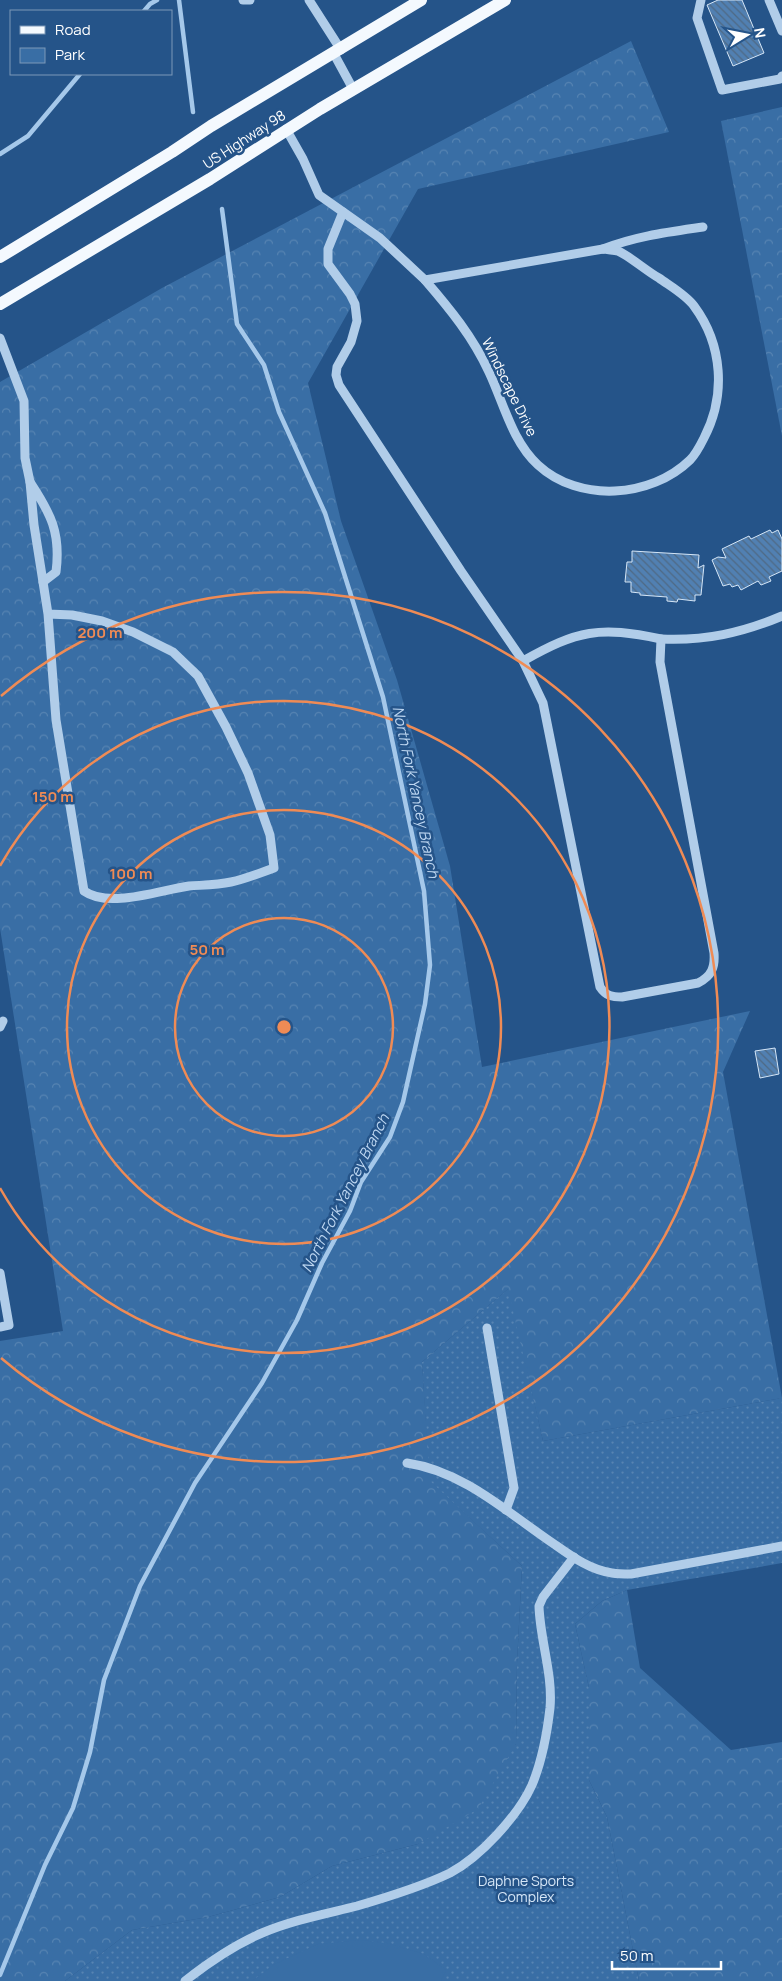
<svg xmlns="http://www.w3.org/2000/svg" width="782" height="1981" font-family="Manrope,sans-serif">
	<style>
		.green { fill: url(#green-dots) }
		.forest { fill: url(#forest-crowns) }
		.pitch { fill: #396ea5 }
		.lines { fill: none; stroke-linecap: round; stroke-linejoin: round }
		.stream { stroke: #a5c8ea; stroke-width: 4.5 }
		.building { fill: url(#building-back-hatch); stroke: #d5e6f7 }
		.minor { stroke: #b1cde9; stroke-width: 9 }
		.major { stroke: #f4f9fe; stroke-width: 12 }
		.ring { fill: none; stroke: #ef8b55; stroke-width: 2.5 }
		.labels { text-anchor: middle; dominant-baseline: central; stroke-width: 5; stroke-linejoin: round; paint-order: stroke }
		.street-label { font-size: 14px; fill: #fff; stroke: #255489 }
		.park-label { font-size: 14px; fill: #d5e6f7; stroke: #255489 }
		.water-label { font-size: 15px; font-style: italic; fill: #bdd6f1; stroke: #255489 }
		.centre { fill: #ef8b55; stroke: #255489; stroke-width: 2.5 }
		.ring-label { font-size: 15px; text-anchor: middle; font-weight: bold; fill: #ef8b55; stroke: #255489; stroke-width: 5; stroke-linejoin: round; paint-order: stroke }
	</style>
	<defs>
		<pattern id="green-dots" width="8" height="8" patternUnits="userSpaceOnUse" patternTransform="scale(1.25)"><rect width="8" height="8" fill="#396ea5"/><path d="M2 2h.1M6 6h.1" fill="none" stroke="#5784b2" stroke-width="1.8" stroke-linecap="round"/></pattern>
		<pattern id="forest-crowns" width="20" height="18" patternUnits="userSpaceOnUse" patternTransform="scale(1.25)"><rect width="20" height="18" fill="#396ea5"/><path d="M2 6a3 3 0 1 1 6 0M12 15a3 3 0 1 1 6 0" fill="none" stroke="#5784b2"/></pattern>
		<pattern id="building-back-hatch" width="6" height="6" patternUnits="userSpaceOnUse" patternTransform="scale(1.25)"><rect width="6" height="6" fill="#5180b2"/><path d="M-1 5l2 2M0 0l6 6M5-1l2 2" fill="none" stroke="#4f6984"/></pattern>
	</defs>
	<rect width="100%" height="100%" fill="#255489"/>
	<polygon class="green" points="509,1288 543,1441 782,1398 782,1563 627,1590 602,1601 575,1624 589,1688 589,1780 607,1817 639,1981 65,1981 132,1930 208,1917 280,1897 332,1866 418,1844 516,1744 517,1663 522,1566 429,1481 422,1362"/>
	<g class="forest">
		<polygon points="631,41 669,132 418,189 308,383 341,521 397,680 450,866 482,1067 750,1011 723,1072 782,1398 543,1441 508,1289 422,1362 430,1481 522,1566 517,1663 516,1744 478,1809 418,1844 332,1866 280,1897 208,1917 132,1930 65,1981 0,1981 0,1341 63,1331 0,928 0,382 162,288"/>
		<polygon points="782,107 782,436 721,121"/>
		<polygon points="627,1590 640,1668 731,1750 782,1742 782,1981 639,1981 607,1817 589,1780 589,1688 575,1624 602,1601"/>
	</g>
	<polygon class="pitch" points="359,1940 387,1943 424,1954 446,1970 441,1981 252,1981 275,1964 318,1944"/>
	<g class="lines">
		<g class="stream">
			<polyline points="179,0 193,112"/>
			<polyline points="144,11 150,4 157,0"/>
			<polyline points="0,154 28,136 80,74"/>
			<polyline points="0,1975 45,1865 73,1808 90,1752 104,1680 140,1586 195,1483 262,1383 297,1320 322,1263 350,1211 361,1182 390,1137 403,1102 425,1004 430,965 424,891 383,697 325,513 279,412 264,365 237,324 222,209"/>
		</g>
	</g>
	<g class="building">
		<polygon points="718,0 742,0 764,53 733,66 707,5"/>
		<polygon points="770,530 772,533 778,530 782,539 782,571 769,577 771,581 761,585 758,581 741,590 738,585 732,587 730,584 723,586 712,560 718,557 726,558 722,549 749,536 751,539"/>
		<polygon points="632,551 699,555 698,568 704,565 701,595 695,595 695,601 678,599 677,602 667,601 667,597 640,595 640,593 631,592 631,582 625,582 627,562 632,562"/>
		<polygon points="775,1048 779,1074 760,1078 755,1051"/>
	</g>
	<g class="lines">
		<g class="minor">
			<polyline points="243,0 250,0"/>
			<polyline points="309,0 341,50"/>
			<polyline points="701,0 697,18 722,90 780,79 782,76"/>
			<polyline points="769,0 782,31"/>
			<polyline points="334,54 353,89"/>
			<polyline points="286,129 303,159 319,195 380,238 425,280"/>
			<path d="M343 212 328 249V264L350 294 355 304 357 321 351 342 337 367 336 375 339 385 461 571 523 661 543 703 600 987C606 996 612 997 622 997L698 983C712 976 715 967 714 953L660 662 661 639C599 626 578 630 523 661"/>
			<path d="M603 249C607 250 613 250 618 251 628 255 648 272 659 278 670 286 686 295 694 306 723 345 726 396 704 438 700 446 696 454 690 460 651 498 579 503 538 465 512 441 504 404 489 372 473 337 450 309 425 280Z"/>
			<path d="M603 249C636 236 669 232 703 227"/>
			<polyline points="0,338 24,401 25,458 30,482"/>
			<path d="M30 482C51 514 61 533 56 572L43 582 34 525Z"/>
			<path d="M43 582 48 614 56 720 84 891C109 909 160 890 189 886 203 885 217 885 231 882 245 879 260 873 274 868L270 835 248 773 226 727 198 676 173 652 133 632 102 621 72 615 48 614"/>
			<path d="M661 639C705 641 742 633 782 616"/>
			<polyline points="0,1027 3,1021"/>
			<polyline points="0,1273 9,1325 0,1327"/>
			<polyline points="487,1328 514,1488 506,1510"/>
			<path d="M407 1463C463 1471 508 1513 554 1544 571 1556 590 1570 612 1573 618 1574 625 1574 631 1574L782 1546"/>
			<path d="M185 1981C209 1962 234 1945 262 1933 293 1920 325 1914 357 1906 388 1897 421 1887 450 1873 480 1857 518 1816 532 1785 542 1761 547 1734 550 1708 553 1674 540 1640 539 1606L543 1597 574 1557"/>
		</g>
		<g class="major">
			<polyline points="0,257 172,152 211,126 421,0"/>
			<polyline points="0,304 210,179 320,109 505,0"/>
		</g>
	</g>
	<g class="ring">
		<circle cx="284" cy="1027" r="109"/>
		<circle cx="284" cy="1027" r="217"/>
		<path d="M0 866A326 326 0 1 1 0 1188"/>
		<path d="M1 696A435 435 0 1 1 1 1358"/>
	</g>
	<g class="labels">
		<g class="street-label">
			<text transform="translate(244 139) rotate(-33)">US Highway 98</text>
			<text transform="translate(510 387) rotate(64)">Windscape Drive</text>
		</g>
		<g class="park-label">
			<text x="526" y="1880">Daphne Sports<tspan x="526" dy="16">Complex</tspan></text>
		</g>
		<g class="water-label">
			<text transform="translate(416 792) rotate(78)">North Fork Yancey Branch</text>
			<text transform="translate(345 1193) rotate(-63)">North Fork Yancey Branch</text>
		</g>
	</g>
	<circle cx="284" cy="1027" r="8" class="centre"/>
	<g class="ring-label">
		<text x="100" y="638">200 m</text>
		<text x="53" y="802">150 m</text>
		<text x="131" y="879">100 m</text>
		<text x="207" y="955">50 m</text>
	</g>
	<rect x="10" y="10" width="162" height="65" fill="#255489" stroke="#7c98b8"/>
	<rect x="20" y="26" width="25" height="8" fill="#f4f9fe" stroke="#7c98b8"/>
	<text x="55" y="35" font-size="15" fill="#ffffff">Road</text>
	<rect x="20" y="48" width="25" height="15" fill="#396ea5" stroke="#7c98b8"/>
	<text x="55" y="60" font-size="15" fill="#ffffff">Park</text>
	<g transform="translate(747 35) rotate(80)" stroke="#255489" stroke-width="4" paint-order="stroke">
	<path d="M0-4L9 19L0 12L-9 19Z" fill="#ffffff"/>
	<text y="-8" font-size="14" font-weight="bold" text-anchor="middle" fill="#ffffff">N</text>
	</g>
	<path d="M612 1961v8h109v-8" fill="none" stroke="#ffffff" stroke-width="2.5"/>
	<text x="620" y="1961" font-size="15" fill="#ffffff" stroke="#255489" stroke-width="4" paint-order="stroke">50 m</text>
</svg>
